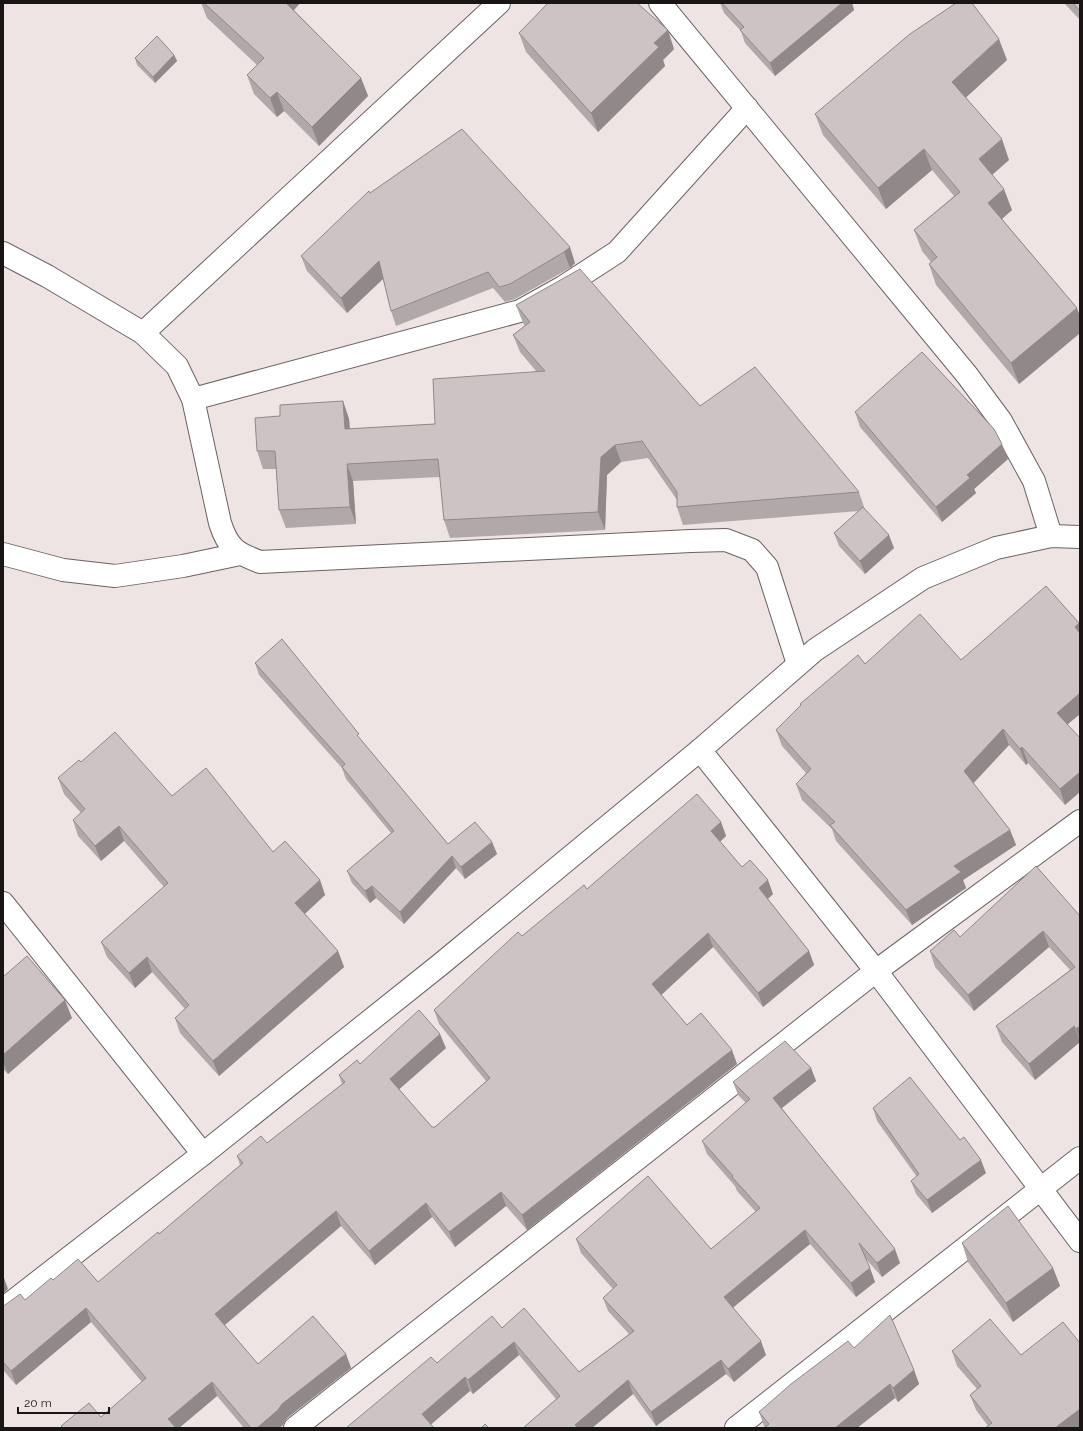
<svg xmlns="http://www.w3.org/2000/svg" width="1083" height="1431" font-family="Raleway,sans-serif">
	<style>
		.lines { fill: none; stroke-linecap: round; stroke-linejoin: round }
		.minor-casing { stroke: #6b6262; stroke-width: 24 }
		.minor { stroke: #fff; stroke-width: 22 }
		.wall { fill: #b1a8a9 }
		.shaded-wall { fill: #908889 }
		.building { fill: #cec3c4; stroke: #908889 }
	</style>
	<rect width="100%" height="100%" fill="#efe4e4"/>
	<g class="lines">
		<g class="minor-casing">
			<g id="minor">
				<polyline points="660,3 967,375 1001,421 1034,481 1051,536"/>
				<path d="M3 253 47 276 143 333 177 366 193 399 220 523C228 548 236 553 260 562L691 541 726 540 752 550 767 567 798 664"/>
				<polyline points="143,333 499,3"/>
				<polyline points="193,399 520,311 563,287 617,252 747,108"/>
				<polyline points="3,554 63,570 115,576 183,566 240,554"/>
				<polyline points="700,750 876,971 1080,1241"/>
				<polyline points="3,903 203,1154"/>
				<polyline points="3,1309 203,1154 441,964 700,750 815,650 923,578 996,548 1051,536 1080,537"/>
				<polyline points="295,1428 876,971 1080,821"/>
				<polyline points="736,1428 1080,1158"/>
			</g>
		</g>
		<use href="#minor" class="minor"/>
	</g>
	<g class="wall">
		<polygon points="201,3 300,3 294,10 361,78 368,96 319,146 284,111 277,117 254,94 247,75 257,65 207,18"/>
		<polygon points="720,3 852,3 854,10 775,76 745,43 741,31 724,13"/>
		<polygon points="1064,3 1080,3 1080,20"/>
		<polygon points="519,33 674,49 663,60 665,66 598,132 526,52"/>
		<polygon points="174,55 177,61 155,83 137,65 135,58"/>
		<polygon points="1007,60 966,97 1009,160 992,175 1012,210 1002,219 1077,308 1080,317 1080,333 1019,384 936,285 929,264 931,262 922,251 914,230 954,196 932,170 886,209 823,135 815,114"/>
		<polygon points="462,129 575,263 570,268 515,299 505,302 493,288 396,326 391,311 383,279 347,313 307,271 301,256 370,193"/>
		<polygon points="516,305 859,492 865,510 894,548 865,574 839,546 834,533 859,511 683,525 677,507 677,500 648,458 621,462 607,475 605,530 450,538 444,520 440,477 353,481 356,524 286,528 279,510 276,469 263,469 257,451 280,416 343,401 349,419 350,429 435,424 536,371 520,352 513,335 525,326 523,323"/>
		<polygon points="855,412 1008,459 974,489 976,493 942,522 860,427"/>
		<polygon points="1079,623 1080,625 1080,714 1068,724 1065,805 1028,763 1026,765 1009,745 973,783 1010,830 1016,845 963,880 966,888 912,925 836,841 832,829 802,800 796,784 806,773 782,746 776,730 801,705 800,704 865,664 961,660"/>
		<polygon points="255,663 361,740 448,844 492,842 497,854 465,879 456,868 404,924 376,898 370,903 352,883 347,871 391,833 346,779 342,768 259,675"/>
		<polygon points="81,762 172,796 273,852 320,880 325,895 305,914 338,951 344,967 219,1076 180,1033 175,1018 185,1009 152,972 135,988 107,957 101,942 164,887 124,841 101,861 78,836 73,820 81,813 64,794 58,778"/>
		<polygon points="721,822 726,836 720,842 742,867 773,894 768,899 809,951 814,965 763,1007 713,947 661,995 687,1025 737,1064 527,1230 506,1206 455,1247 432,1217 375,1265 341,1226 225,1325 258,1364 346,1354 351,1368 287,1418 283,1425 279,1428 244,1428 217,1396 179,1428 62,1428 61,1426 101,1417 142,1382 91,1322 16,1385 3,1370 3,1306 25,1300 53,1280 98,1282 159,1234 240,1165 237,1156 267,1143 342,1084 339,1075 360,1064 446,1048 399,1089 432,1127 435,1127 486,1081 439,1024 434,1010 522,936 587,889"/>
		<polygon points="1080,916 1080,1043 1080,1042 1035,1080 1002,1042 996,1026 1070,970 1049,947 974,1011 935,967 930,951 960,937"/>
		<polygon points="3,977 72,1018 8,1074 3,1069"/>
		<polygon points="811,1068 816,1081 782,1108 900,1263 882,1277 866,1259 875,1282 856,1297 810,1244 733,1307 766,1355 734,1382 726,1374 656,1426 633,1394 592,1428 523,1428 556,1399 519,1355 473,1394 470,1391 346,1428 437,1363 502,1328 579,1372 629,1334 608,1311 603,1298 613,1289 581,1253 576,1239 711,1249 756,1212 737,1191 735,1186 707,1154 702,1141 746,1103 738,1095 733,1082"/>
		<polygon points="873,1108 986,1173 932,1213 916,1194 911,1181 917,1177 877,1121"/>
		<polygon points="962,1243 1053,1268 1060,1286 1013,1322 968,1262"/>
		<polygon points="854,1348 914,1370 919,1384 898,1402 895,1398 857,1428 765,1428 764,1426 759,1412"/>
		<polygon points="952,1351 1080,1428 988,1426 976,1410 970,1395 977,1389 957,1366"/>
	</g>
	<g class="shaded-wall">
		<polygon points="283,3 300,3 288,17"/>
		<polygon points="842,3 852,3 854,10 775,76 770,63"/>
		<polygon points="668,30 674,49 663,60 665,66 598,132 591,113 654,43"/>
		<polygon points="999,39 1007,60 960,103 952,82"/>
		<polygon points="174,55 177,61 155,83 153,77"/>
		<polygon points="361,78 368,96 319,146 312,127"/>
		<polygon points="277,92 284,111 277,117 270,98"/>
		<polygon points="1002,139 1009,160 986,180 979,159"/>
		<polygon points="924,149 932,170 886,209 878,188"/>
		<polygon points="1004,189 1012,210 996,224 988,203"/>
		<polygon points="570,247 575,263 570,268 564,252"/>
		<polygon points="379,261 385,277 347,313 341,298"/>
		<polygon points="1077,308 1080,317 1080,333 1019,384 1011,363"/>
		<polygon points="343,401 349,419 351,447 345,429"/>
		<polygon points="1002,444 1008,459 974,489 976,493 942,522 936,507 967,475"/>
		<polygon points="615,445 621,462 607,475 605,530 598,512 601,457"/>
		<polygon points="347,464 353,481 356,524 350,507"/>
		<polygon points="889,535 894,548 865,574 860,561"/>
		<polygon points="1079,623 1080,625 1080,641 1075,627"/>
		<polygon points="1080,693 1080,714 1063,728 1057,713"/>
		<polygon points="1003,729 1009,745 970,787 964,771"/>
		<polygon points="1022,747 1028,763 1026,765 1020,749"/>
		<polygon points="1080,772 1080,792 1065,805 1060,789"/>
		<polygon points="721,822 726,836 716,845 711,831"/>
		<polygon points="119,826 124,841 101,861 95,846"/>
		<polygon points="1010,830 1016,845 963,880 966,888 912,925 906,910 954,866"/>
		<polygon points="492,842 497,854 465,879 461,867"/>
		<polygon points="452,856 456,868 404,924 400,912"/>
		<polygon points="320,880 325,895 300,918 295,903"/>
		<polygon points="768,880 773,894 764,902 759,888"/>
		<polygon points="372,886 376,898 370,903 365,891"/>
		<polygon points="1043,931 1049,947 974,1011 968,995"/>
		<polygon points="708,933 713,947 657,999 652,984"/>
		<polygon points="338,951 344,967 219,1076 213,1061"/>
		<polygon points="809,951 814,965 763,1007 758,993"/>
		<polygon points="147,957 152,972 135,988 129,973"/>
		<polygon points="65,1000 72,1018 8,1074 3,1062 3,1055"/>
		<polygon points="1074,1026 1080,1042 1035,1080 1029,1064"/>
		<polygon points="1078,1027 1080,1033 1080,1041 1076,1029"/>
		<polygon points="440,1034 446,1048 395,1093 390,1079"/>
		<polygon points="732,1050 737,1064 527,1230 522,1215"/>
		<polygon points="811,1068 816,1081 778,1111 773,1098"/>
		<polygon points="981,1160 986,1173 932,1213 927,1200"/>
		<polygon points="501,1192 506,1206 455,1247 449,1232"/>
		<polygon points="426,1203 432,1217 375,1265 369,1251"/>
		<polygon points="336,1211 341,1226 221,1328 215,1314"/>
		<polygon points="805,1230 810,1244 729,1311 724,1297"/>
		<polygon points="895,1249 900,1263 882,1277 877,1263"/>
		<polygon points="870,1268 875,1282 856,1297 851,1283"/>
		<polygon points="1053,1268 1060,1286 1013,1322 1006,1303"/>
		<polygon points="3,1275 8,1289 3,1294"/>
		<polygon points="86,1308 91,1322 16,1385 11,1371"/>
		<polygon points="761,1341 766,1355 734,1382 728,1369"/>
		<polygon points="514,1342 519,1355 473,1394 468,1380"/>
		<polygon points="346,1354 351,1368 287,1418 283,1425 279,1428 257,1428 282,1404"/>
		<polygon points="721,1360 726,1374 656,1426 651,1412"/>
		<polygon points="914,1370 919,1384 898,1402 893,1388"/>
		<polygon points="465,1377 470,1391 427,1428 422,1414"/>
		<polygon points="628,1380 633,1394 592,1428 576,1428 575,1425"/>
		<polygon points="212,1382 217,1396 179,1428 171,1428 168,1419"/>
		<polygon points="890,1384 895,1398 857,1428 835,1428"/>
		<polygon points="1080,1409 1080,1428 1055,1428"/>
	</g>
	<g class="building">
		<polygon points="204,3 286,3 361,78 312,127 277,92 270,98 247,75 264,58"/>
		<polygon points="548,3 637,3 668,30 654,43 659,47 591,113 519,33"/>
		<polygon points="722,3 842,3 770,63 740,30 744,27"/>
		<polygon points="956,3 972,3 999,39 952,82 1002,139 979,159 1004,189 988,203 1077,308 1011,363 929,264 937,257 914,230 960,192 924,149 878,188 815,114 910,34"/>
		<polygon points="1073,3 1080,3 1080,11"/>
		<polygon points="157,36 174,55 153,77 135,58"/>
		<polygon points="462,129 570,247 564,252 510,284 499,287 488,272 391,311 379,261 341,298 301,256 369,191 370,193"/>
		<polygon points="580,269 700,406 755,367 859,492 677,507 677,492 642,441 615,445 601,457 598,512 444,520 438,459 347,464 350,507 279,510 275,451 257,451 255,418 280,416 280,405 343,401 345,429 435,424 433,379 545,371 513,335 530,322 516,305"/>
		<polygon points="922,352 994,429 1002,444 967,475 970,478 936,507 855,412"/>
		<polygon points="863,507 889,535 860,561 834,533"/>
		<polygon points="1046,586 1079,623 1075,627 1080,633 1080,693 1057,713 1080,738 1080,772 1060,789 1022,747 1020,749 1003,729 964,771 1010,830 954,866 961,872 906,910 830,825 835,822 796,784 811,769 776,730 801,705 800,704 858,655 865,664 920,614 961,660"/>
		<polygon points="282,639 359,734 357,735 448,844 475,822 492,842 461,867 452,856 400,912 372,886 365,891 347,871 394,831 342,767 345,764 255,663"/>
		<polygon points="115,732 172,796 206,768 273,852 285,841 320,880 295,903 338,951 213,1061 175,1018 189,1005 147,957 129,973 101,942 168,883 119,826 95,846 73,820 85,809 58,778 79,760 81,762"/>
		<polygon points="697,794 721,822 711,831 742,867 750,860 768,880 759,888 809,951 758,993 708,933 652,984 687,1025 701,1013 732,1050 522,1215 501,1192 449,1232 426,1203 369,1251 336,1211 215,1314 258,1364 313,1316 346,1354 282,1404 278,1410 257,1428 251,1428 212,1382 168,1419 176,1428 63,1428 61,1426 89,1403 101,1417 146,1378 86,1308 11,1371 3,1362 3,1306 5,1305 20,1294 25,1300 51,1278 53,1280 78,1259 98,1282 158,1232 159,1234 243,1163 237,1156 261,1136 267,1143 345,1082 339,1075 357,1060 360,1064 419,1010 440,1034 390,1079 432,1127 435,1127 490,1078 434,1010 518,932 522,936 584,885 587,889"/>
		<polygon points="1036,866 1080,916 1080,1030 1078,1027 1076,1029 1074,1026 1029,1064 996,1026 1075,967 1043,931 968,995 930,951 954,930 960,937"/>
		<polygon points="27,956 65,1000 3,1055 3,977"/>
		<polygon points="785,1041 811,1068 773,1098 895,1249 877,1263 859,1243 870,1268 851,1283 805,1230 724,1297 761,1341 728,1369 721,1360 651,1412 628,1380 575,1425 578,1428 523,1428 560,1396 514,1342 468,1380 465,1377 422,1414 434,1428 346,1428 431,1357 437,1363 492,1316 502,1328 524,1308 579,1372 634,1331 603,1298 617,1285 576,1239 648,1176 711,1249 760,1208 732,1177 733,1176 702,1141 750,1099 733,1082"/>
		<polygon points="910,1077 960,1140 964,1137 981,1160 927,1200 911,1181 919,1174 873,1108"/>
		<polygon points="1008,1206 1053,1268 1006,1303 962,1243"/>
		<polygon points="890,1315 914,1370 893,1388 890,1384 835,1428 765,1428 769,1424 759,1412 791,1384 848,1341 854,1348"/>
		<polygon points="990,1319 1021,1355 1063,1322 1080,1343 1080,1409 1055,1428 985,1428 992,1423 970,1395 981,1386 952,1351"/>
		<polygon points="485,1424 489,1428 481,1428"/>
	</g>
	<rect width="1083" height="1431" fill="none" stroke="#191515" stroke-width="8"/>
	<path d="M18 1407v6h91v-6" fill="none" stroke="#191515" stroke-width="2"/>
	<text x="24" y="1407" font-size="12" fill="#191515" stroke="#efe4e4" stroke-width="3" paint-order="stroke">20 m</text>
</svg>
